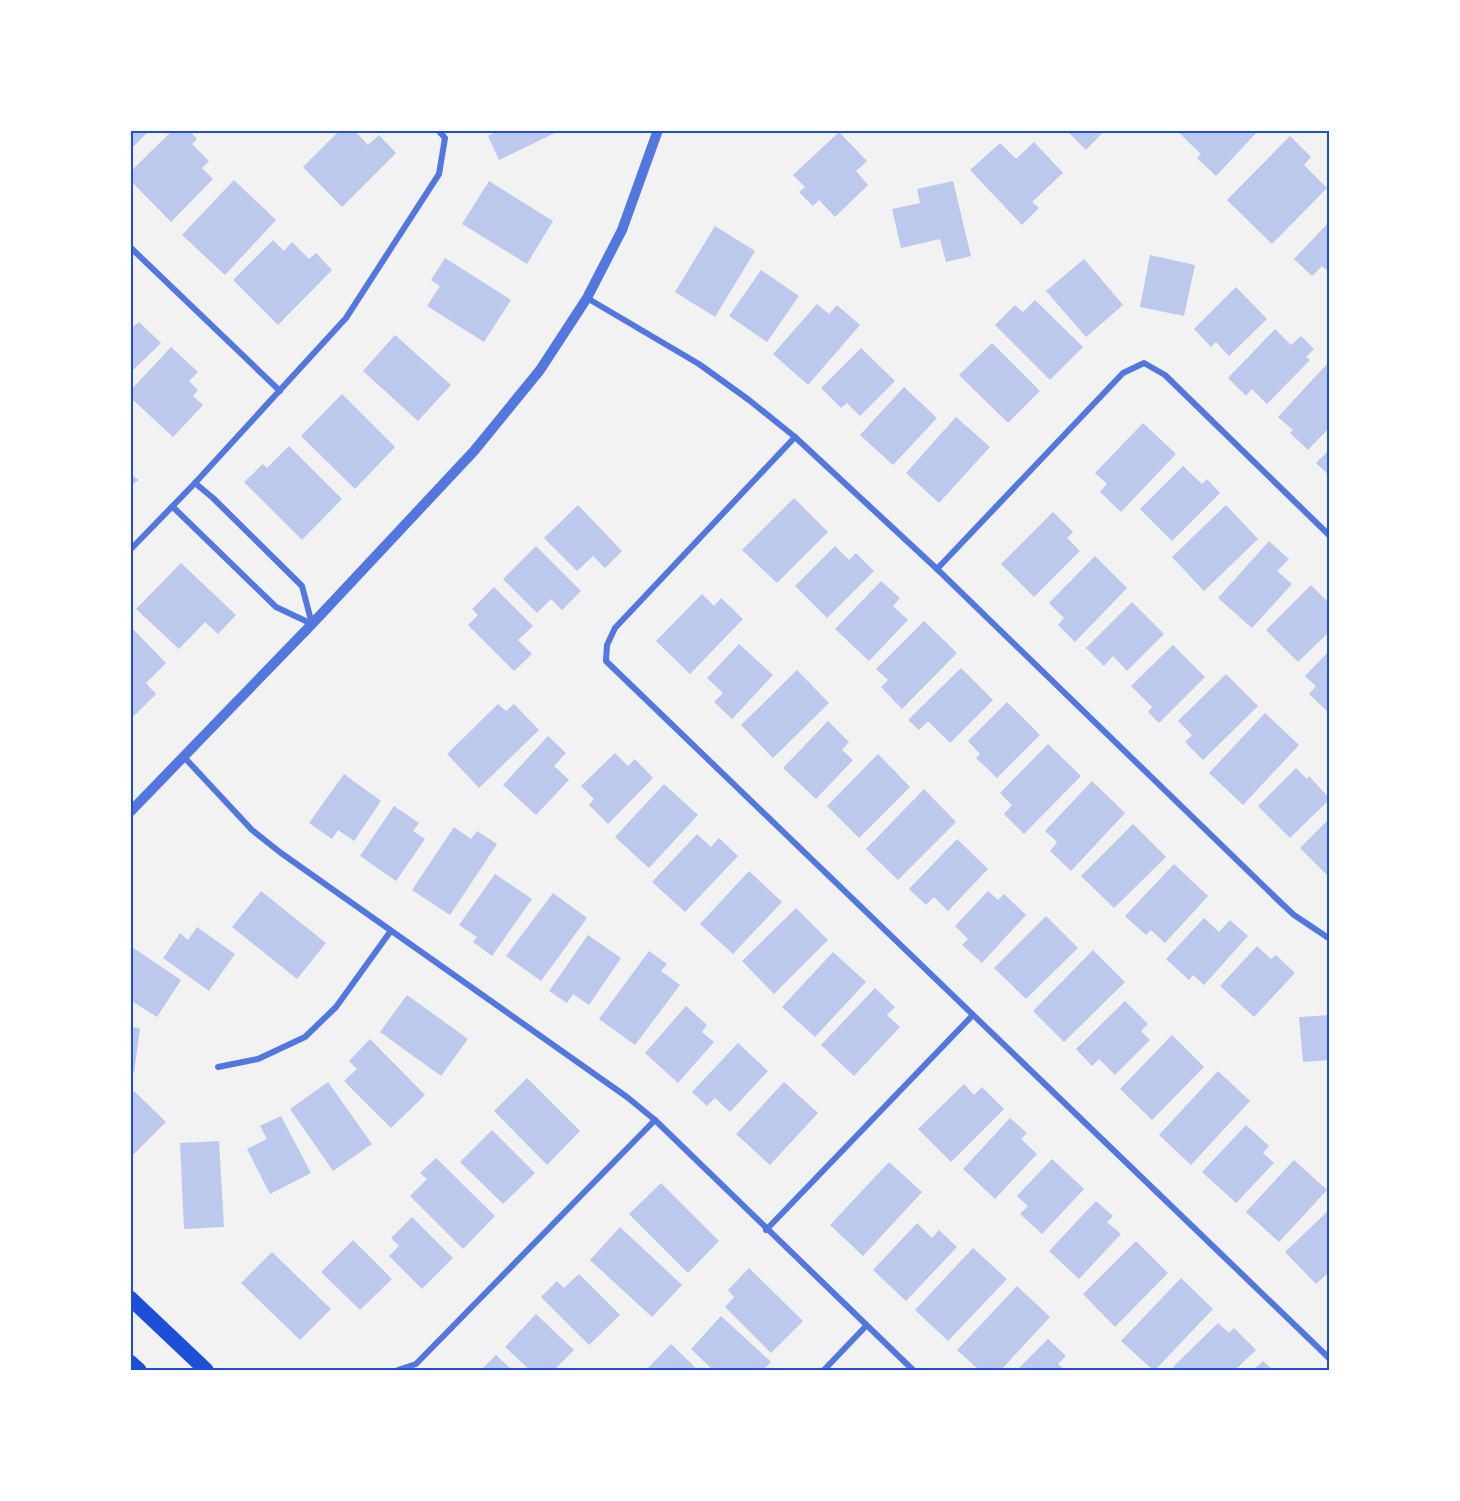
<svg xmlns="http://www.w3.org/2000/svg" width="1460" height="1501" font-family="Figtree,sans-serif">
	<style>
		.building { fill: #bdc9ec }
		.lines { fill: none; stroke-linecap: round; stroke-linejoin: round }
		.minor { stroke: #5277de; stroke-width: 6 }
		.tertiary { stroke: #5277de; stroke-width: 10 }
		.primary { stroke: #1d4ed8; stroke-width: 15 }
		.neatline { fill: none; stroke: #1d4ed8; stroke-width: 2 }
	</style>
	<rect width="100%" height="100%" fill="#f2f2f2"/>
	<g class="building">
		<polygon points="130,130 150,130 130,150"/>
		<polygon points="173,130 189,130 197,139 192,144 209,161 202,168 213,179 171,222 130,180 130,172"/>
		<polygon points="340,130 354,130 368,145 379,135 396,153 342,207 303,167"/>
		<polygon points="500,130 561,130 499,160 488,136"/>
		<polygon points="1066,130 1105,130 1086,150"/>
		<polygon points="1176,130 1259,130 1216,176 1197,158 1201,154"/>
		<polygon points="839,132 867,161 856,171 868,185 835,217 819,200 813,206 799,192 805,187 793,175"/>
		<polygon points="1290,136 1311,157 1304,165 1327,188 1272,244 1227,200"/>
		<polygon points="1034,142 1063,173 1032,202 1039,208 1022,225 970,170 1000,143 1016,159"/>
		<polygon points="234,180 276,220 225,275 182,235"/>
		<polygon points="489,181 553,221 527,264 462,224"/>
		<polygon points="953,181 971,256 946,262 940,239 901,248 892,209 920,203 917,189"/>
		<polygon points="1330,221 1330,273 1322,266 1312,276 1294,259"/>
		<polygon points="715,226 755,251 715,317 675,292"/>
		<polygon points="273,240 284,251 292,242 309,259 316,253 332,270 278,325 233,280"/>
		<polygon points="1150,255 1195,265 1184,316 1140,307"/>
		<polygon points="445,258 511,300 484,342 427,306 440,286 431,280"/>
		<polygon points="1084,259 1123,305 1086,337 1046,291"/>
		<polygon points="761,270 799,296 767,342 729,316"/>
		<polygon points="1236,287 1267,319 1229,356 1216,342 1211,347 1194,329"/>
		<polygon points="1035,300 1083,347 1050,380 995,325 1015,305 1023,312"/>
		<polygon points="817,304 829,314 837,305 860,325 808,385 773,354"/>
		<polygon points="139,322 161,343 130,373 130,325 133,327"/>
		<polygon points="1275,329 1291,345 1301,336 1314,349 1306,357 1310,360 1267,404 1252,389 1246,396 1228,378"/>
		<polygon points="395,335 451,385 418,421 363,371"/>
		<polygon points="992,343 1040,391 1008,423 959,375"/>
		<polygon points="171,347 198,372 189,381 198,390 193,396 203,405 173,437 130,397 130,391"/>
		<polygon points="861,348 895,381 860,416 847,403 841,408 821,388"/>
		<polygon points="1326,365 1330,368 1330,427 1308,450 1290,433 1293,430 1278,417"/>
		<polygon points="904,387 937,418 893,465 860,435"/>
		<polygon points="342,394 395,447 355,489 301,436"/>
		<polygon points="956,417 990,447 939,503 906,473"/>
		<polygon points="1143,423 1176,454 1121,512 1100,492 1107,484 1095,473"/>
		<polygon points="289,446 342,499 302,540 244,482 263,464 267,468"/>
		<polygon points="1330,449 1330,476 1316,463"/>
		<polygon points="1183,466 1202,484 1207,479 1220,493 1172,541 1140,509"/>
		<polygon points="130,472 138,480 130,488"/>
		<polygon points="794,498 828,532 777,583 742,550"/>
		<polygon points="578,505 622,551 605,568 593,556 577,571 544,538"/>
		<polygon points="1226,505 1258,539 1204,591 1172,557"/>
		<polygon points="1053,512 1073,532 1067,538 1080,551 1034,597 1001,564"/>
		<polygon points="1269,541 1289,559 1277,571 1292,584 1252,628 1218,598"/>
		<polygon points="536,546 581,591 562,610 551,599 537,613 503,579"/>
		<polygon points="835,546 849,560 856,553 874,571 827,618 795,586"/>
		<polygon points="1095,556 1127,588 1075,642 1058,625 1064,618 1049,603"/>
		<polygon points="181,563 236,615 218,634 205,622 179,649 136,609"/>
		<polygon points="881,581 900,598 893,606 908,620 869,661 835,629"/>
		<polygon points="1311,585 1330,604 1330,631 1298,662 1266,630"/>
		<polygon points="494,587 533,626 518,640 532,654 514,671 468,625 478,615 472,609"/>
		<polygon points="702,594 714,606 721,598 743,619 690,674 656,641"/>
		<polygon points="1132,602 1164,634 1127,671 1113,656 1104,666 1086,648"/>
		<polygon points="924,621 957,653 902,709 881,687 888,680 876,669"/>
		<polygon points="130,626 166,663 146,683 156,694 133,717 130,714"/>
		<polygon points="739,644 773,675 732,719 714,702 723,693 707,678"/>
		<polygon points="1173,645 1205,677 1159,723 1148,712 1152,707 1131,686"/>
		<polygon points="1330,650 1330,714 1309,694 1316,686 1305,676"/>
		<polygon points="961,668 993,700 950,743 928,721 919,730 908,720"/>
		<polygon points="797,670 829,703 773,758 741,725"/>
		<polygon points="1226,674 1258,706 1203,760 1185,742 1192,735 1178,721"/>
		<polygon points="1007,702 1040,735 997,778 976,758 980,754 968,741"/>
		<polygon points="498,704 506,711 514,704 539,730 479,788 447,754"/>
		<polygon points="1265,713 1299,745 1243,805 1209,773"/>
		<polygon points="828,721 849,742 842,750 853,760 816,799 783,768"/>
		<polygon points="548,736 566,753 554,766 569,780 536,815 503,785"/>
		<polygon points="1048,744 1081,776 1024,834 1004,814 1012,805 1000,793"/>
		<polygon points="615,753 628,766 635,759 653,778 608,824 589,805 594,799 581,786"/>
		<polygon points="878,754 910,787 859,838 827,806"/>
		<polygon points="1296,768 1307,779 1309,776 1330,799 1290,838 1258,806"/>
		<polygon points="344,774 381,801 354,841 338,830 332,839 309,823"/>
		<polygon points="1092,781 1125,813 1071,871 1050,851 1057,842 1045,831"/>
		<polygon points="664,784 698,815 649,868 615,837"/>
		<polygon points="924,789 956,822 898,880 866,849"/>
		<polygon points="394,806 419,823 413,831 425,839 396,881 360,856"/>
		<polygon points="1330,818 1330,878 1300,848"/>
		<polygon points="1133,824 1166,857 1114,908 1081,876"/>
		<polygon points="454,827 471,839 477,831 497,844 450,915 412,890"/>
		<polygon points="697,834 711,847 719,838 738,856 685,912 652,882"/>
		<polygon points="957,839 988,869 948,911 934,897 926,905 909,889"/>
		<polygon points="1174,864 1208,896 1165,943 1151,930 1146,935 1125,916"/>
		<polygon points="749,871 782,902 733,954 700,924"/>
		<polygon points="495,874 532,899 492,956 473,942 477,937 459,925"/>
		<polygon points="261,891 326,943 297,979 232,927"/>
		<polygon points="988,891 998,900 1004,894 1026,915 982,963 962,945 968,939 955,926"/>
		<polygon points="553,893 587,918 541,981 506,956"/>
		<polygon points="796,908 828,940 774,994 742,961"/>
		<polygon points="1046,916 1078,948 1026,999 994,968"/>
		<polygon points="1204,918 1219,932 1230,920 1248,936 1204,985 1193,975 1189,980 1166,959"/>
		<polygon points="197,927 235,954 209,991 163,958 180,933 188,940"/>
		<polygon points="588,935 621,958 589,1005 573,994 567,1003 549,991"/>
		<polygon points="1257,946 1271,959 1276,955 1295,973 1254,1017 1220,986"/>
		<polygon points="132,947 181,980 157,1017 130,1000"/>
		<polygon points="1093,950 1125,982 1064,1042 1033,1011"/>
		<polygon points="649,951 667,964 661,971 680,985 635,1045 599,1019"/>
		<polygon points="833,952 866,982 815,1037 782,1007"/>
		<polygon points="875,988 895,1007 887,1015 900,1027 854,1076 821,1045"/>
		<polygon points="407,995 468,1039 441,1076 380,1032"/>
		<polygon points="1125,1001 1148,1024 1141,1031 1150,1040 1115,1075 1099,1059 1092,1066 1076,1049"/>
		<polygon points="686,1006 707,1025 702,1032 714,1042 678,1083 645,1053"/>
		<polygon points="1330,1015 1330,1060 1303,1062 1299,1017"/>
		<polygon points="130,1027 140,1028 134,1073 130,1072"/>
		<polygon points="1172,1035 1204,1067 1152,1120 1120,1089"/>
		<polygon points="370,1039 425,1095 391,1128 344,1081 357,1069 349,1061"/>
		<polygon points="738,1043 768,1071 730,1112 715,1098 707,1106 692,1092"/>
		<polygon points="1218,1071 1250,1101 1191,1165 1159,1135"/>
		<polygon points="527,1078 580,1131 547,1165 494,1111"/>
		<polygon points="328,1082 372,1144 333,1171 290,1109"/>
		<polygon points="784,1082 818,1113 770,1165 736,1134"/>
		<polygon points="964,1084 974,1095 982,1087 1004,1109 951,1162 918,1129"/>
		<polygon points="134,1091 166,1122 130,1158 130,1094"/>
		<polygon points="281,1116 311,1173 270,1194 247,1149 267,1139 260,1126"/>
		<polygon points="1010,1118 1027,1133 1021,1139 1037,1154 995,1199 963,1169"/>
		<polygon points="1246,1125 1269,1146 1263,1153 1274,1163 1236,1203 1202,1172"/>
		<polygon points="492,1130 535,1173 503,1204 460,1162"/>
		<polygon points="219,1141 224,1227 184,1229 180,1143"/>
		<polygon points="436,1158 495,1216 463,1249 410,1196 427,1179 420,1173"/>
		<polygon points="1052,1159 1084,1189 1042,1234 1020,1214 1028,1206 1017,1196"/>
		<polygon points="1294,1160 1327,1190 1279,1242 1246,1212"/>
		<polygon points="889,1162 922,1192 863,1256 830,1225"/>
		<polygon points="661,1183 719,1241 688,1273 629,1214"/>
		<polygon points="1096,1201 1113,1216 1107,1222 1121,1234 1079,1279 1049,1251"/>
		<polygon points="1330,1209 1330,1271 1316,1284 1285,1252"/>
		<polygon points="412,1217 453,1258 422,1289 389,1256 399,1246 391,1238"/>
		<polygon points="917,1223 932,1238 939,1230 957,1247 906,1301 873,1270"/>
		<polygon points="620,1227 682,1285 652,1317 590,1260"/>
		<polygon points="353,1240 392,1279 360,1310 321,1272"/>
		<polygon points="1136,1241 1168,1273 1115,1327 1083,1294"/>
		<polygon points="973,1248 1007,1279 948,1341 915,1310"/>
		<polygon points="272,1252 331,1309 300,1340 241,1283"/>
		<polygon points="749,1268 803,1321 771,1353 725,1307 734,1297 728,1290"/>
		<polygon points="579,1274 620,1315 589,1345 541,1297 557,1281 564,1288"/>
		<polygon points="1181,1278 1213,1309 1155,1370 1153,1370 1121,1341"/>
		<polygon points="1017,1286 1050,1317 1001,1370 979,1370 957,1350"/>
		<polygon points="536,1314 574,1350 554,1370 530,1370 505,1347"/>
		<polygon points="721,1316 771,1362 763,1370 713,1370 691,1349"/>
		<polygon points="1218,1323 1229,1333 1234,1328 1256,1350 1235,1370 1176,1370 1173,1367"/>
		<polygon points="1048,1339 1066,1356 1058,1364 1065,1370 1017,1370"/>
		<polygon points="671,1344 698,1370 646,1370"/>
		<polygon points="496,1355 512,1370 481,1370"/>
		<polygon points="1263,1361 1273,1370 1253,1370"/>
	</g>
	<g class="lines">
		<g class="minor">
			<polyline points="130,247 280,391"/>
			<polyline points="587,298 699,364 749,400 795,437 937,569 1278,900 1294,915 1330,939"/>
			<polyline points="795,437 615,628 607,645 606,661 1330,1359"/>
			<polyline points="195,483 213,498 302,586 312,624"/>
			<polyline points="173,507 276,607 312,624"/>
			<polyline points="130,550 195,483 346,318 439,174 445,138 438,130"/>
			<polyline points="937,569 1123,373 1144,363 1165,375 1330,536"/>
			<polyline points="184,757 252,830 281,853 627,1097 655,1120 913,1370"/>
			<polyline points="218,1067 258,1059 305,1037 336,1007 390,932"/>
			<polyline points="766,1230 972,1016"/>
			<polyline points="398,1370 416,1364 655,1120"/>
			<polyline points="824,1370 866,1326"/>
		</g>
		<polyline class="tertiary" points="130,812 312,624 474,451 540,370 587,298 622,230 658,130"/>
		<g class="primary">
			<polyline points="130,1298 206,1370"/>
			<polyline points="130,1362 139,1370"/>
		</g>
	</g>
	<rect width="1460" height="1501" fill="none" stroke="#ffffff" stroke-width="264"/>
	<rect x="132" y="132" width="1196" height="1237" class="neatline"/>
</svg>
